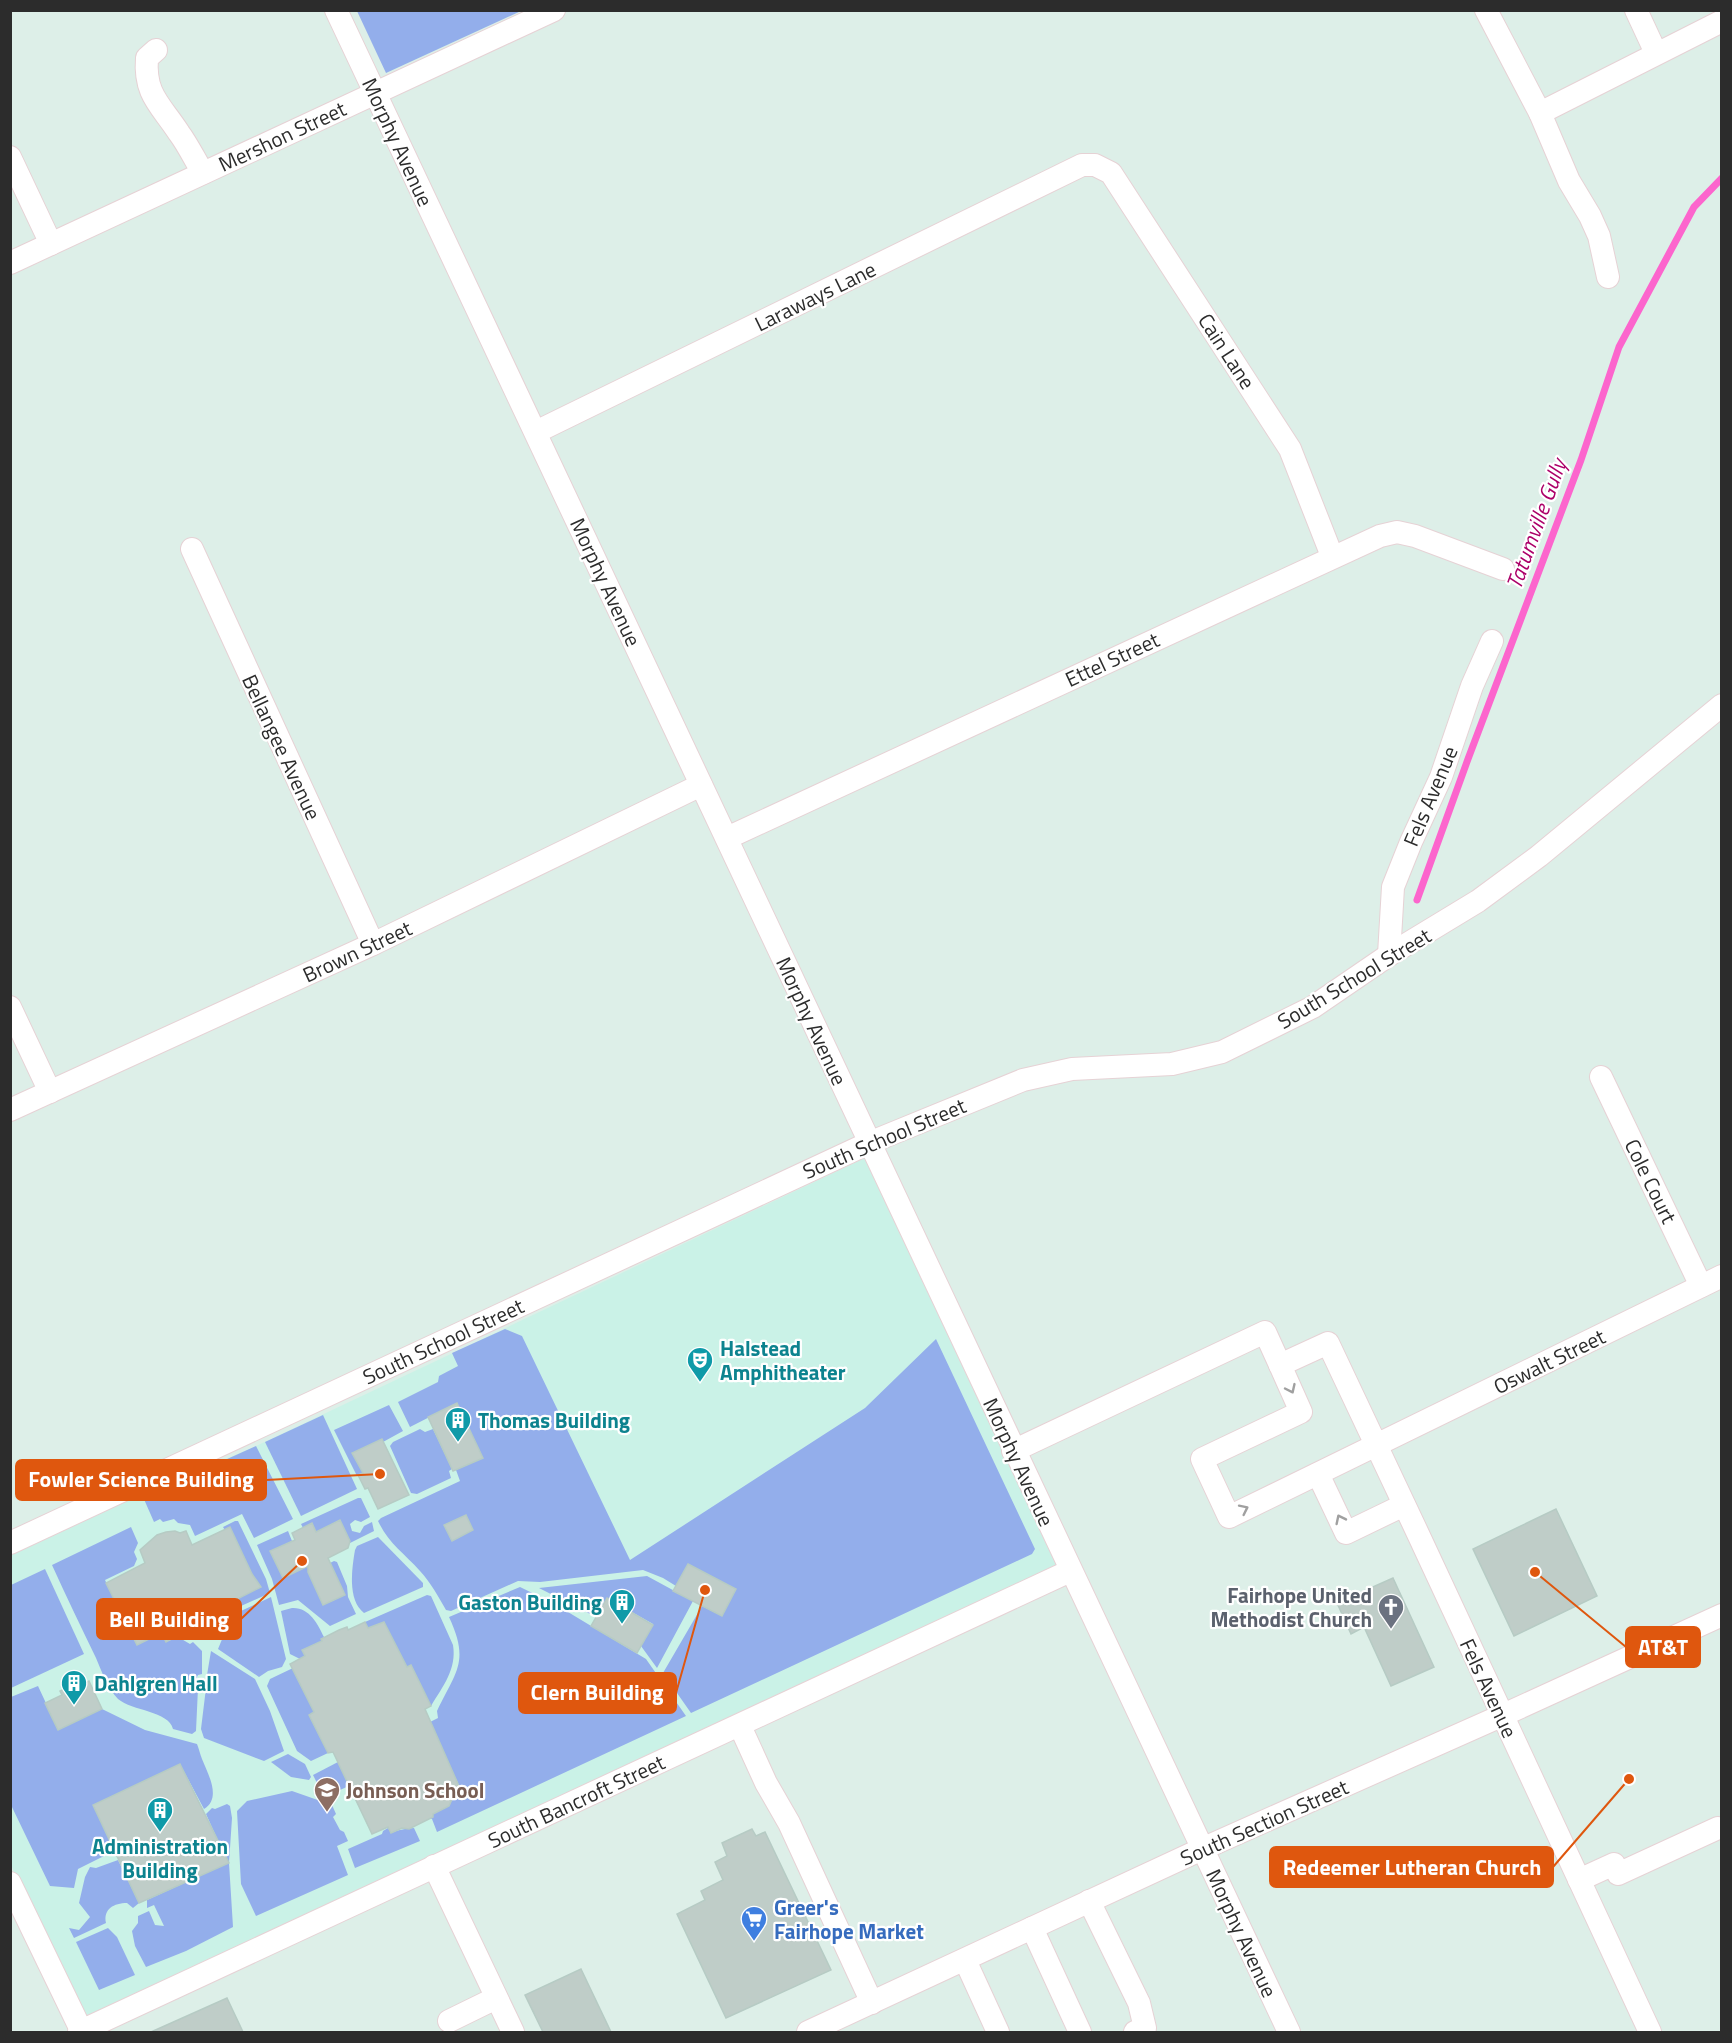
<svg xmlns="http://www.w3.org/2000/svg" width="1732" height="2043" font-family="'Titillium Web',sans-serif">
	<style>
		.education { fill: #caf2e7 }
		.green { fill: #93aeeb }
		.lines { fill: none; stroke-linecap: round; stroke-linejoin: round }
		.stream { stroke: #fc65cd; stroke-width: 7 }
		.building { fill: #bfcdc8; stroke: #b6cbc4; stroke-width: 1.5 }
		.minor-casing { stroke: #e6d2d5; stroke-width: 24 }
		.minor { stroke: #fff; stroke-width: 22 }
		.oneway { stroke: #a0a0a0 }
		.labels { text-anchor: middle; dominant-baseline: central; stroke-width: 4.5; stroke-linejoin: round; paint-order: stroke }
		.street-label { font-size: 21px; fill: #2c2c2c; stroke: #fff }
		.culture-label { font-size: 21px; font-weight: bold; fill: #0d838f; stroke: #fff; text-anchor: start }
		.worship-label { font-size: 21px; font-weight: bold; fill: #5b616d; stroke: #fff; text-anchor: end }
		.education-label { font-size: 21px; font-weight: bold; fill: #785e54; stroke: #fff; text-anchor: start }
		.shop-label { font-size: 21px; font-weight: bold; fill: #366cbe; stroke: #fff; text-anchor: start }
		.water-label { font-size: 22px; font-style: italic; fill: #ac0069; stroke: #fff }
		.leader { fill: none; stroke: #df570e; stroke-width: 2 }
		.callout-dot { fill: #df570e; stroke: #fff; stroke-width: 2 }
		.callout { fill: #df570e; stroke: #df570e; stroke-width: 2 }
		.callout-label { font-size: 22px; text-anchor: middle; font-weight: bold; fill: #fff }
	</style>
	<rect width="100%" height="100%" fill="#ddefe8"/>
	<polygon class="education" points="865,1158 1060,1568 82,2018 11,1865 10,1552 256,1446"/>
	<g class="green">
		<polygon points="357,11 521,11 386,73"/>
		<path d="M505 1329 522 1336 630 1560 865 1408 936 1339 1035 1549 1032 1554 691 1713 663 1673 702 1606 722 1616 735 1589 688 1564 676 1586 663 1578 643 1570 540 1582 518 1581 451 1611 446 1610C438 1596 431 1583 420 1571 403 1552 389 1544 378 1521L381 1518 460 1481 456 1470 482 1458 457 1403 410 1427 398 1402 438 1382 439 1376 458 1366 452 1353Z"/>
		<polygon points="389,1405 403,1431 383,1442 382,1439 353,1453 363,1473 357,1476 334,1430"/>
		<polygon points="323,1415 357,1489 301,1516 265,1442"/>
		<polygon points="420,1429 425,1432 433,1429 452,1469 449,1471 451,1478 417,1494 411,1493 390,1446 393,1442"/>
		<polygon points="256,1446 293,1519 254,1538 242,1514 195,1536 190,1525 178,1523 174,1519 163,1522 160,1519 154,1522 143,1497"/>
		<polygon points="358,1498 361,1498 370,1517 361,1522 355,1520 350,1524 352,1531 360,1533 364,1526 372,1522 374,1531 350,1543 340,1520 316,1532 312,1523 303,1528 301,1524"/>
		<polygon points="235,1521 238,1521 266,1579 270,1593 241,1606 237,1599 252,1574 223,1527"/>
		<path d="M131 1527 138 1543 134 1552 137 1559 134 1566 105 1580 137 1645 161 1633 166 1642 178 1637 190 1644 193 1642 202 1651V1674L198 1675 195 1681 198 1688 196 1731 192 1734 173 1729C169 1711 132 1711 118 1699 108 1689 101 1670 96 1658 81 1627 66 1596 52 1565Z"/>
		<polygon points="288,1531 292,1541 271,1551 283,1577 308,1566 308,1572 323,1605 345,1595 330,1563 334,1561 337,1562 347,1586 348,1597 356,1614 330,1626 298,1600 279,1605 272,1579 257,1545"/>
		<path d="M378 1537 423 1583V1587L364 1613C347 1600 352 1568 355 1550L357 1546Z"/>
		<polygon points="45,1569 84,1654 11,1688 11,1585"/>
		<polygon points="647,1576 693,1601 657,1668 641,1646 653,1624 607,1598 596,1617 539,1588"/>
		<path d="M520 1587 553 1603 646 1659 686 1716 437 1832 432 1819 429 1818 433 1817V1814L449 1806 453 1797 462 1792 430 1722 438 1718 437 1711C456 1671 470 1662 449 1617Z"/>
		<path d="M427 1595 431 1596 453 1645C457 1669 443 1686 431 1706L411 1665 407 1667 384 1622 368 1628 365 1622Z"/>
		<polygon points="271,1597 286,1659 282,1667 268,1671 259,1677 218,1649 223,1637 221,1627 228,1617"/>
		<path d="M292 1608C309 1607 318 1624 324 1637L321 1639 322 1641 302 1650 305 1656 300 1659 290 1654 281 1611Z"/>
		<polygon points="211,1651 255,1679 270,1711 284,1751 264,1761 204,1738 201,1729 206,1688 210,1684 207,1675"/>
		<polygon points="293,1668 314,1712 310,1715 328,1753 311,1761 297,1751 267,1686 270,1679"/>
		<path d="M38 1686 58 1729 102 1709 145 1730 197 1744C199 1749 200 1754 202 1759 208 1774 222 1798 204 1809L180 1764 94 1805 114 1851 78 1869 74 1888 50 1886 11 1805V1697Z"/>
		<polygon points="288,1754 305,1764 311,1777 309,1780 291,1777 271,1762"/>
		<polygon points="338,1762 349,1786 324,1797 313,1775"/>
		<polygon points="292,1791 332,1805 336,1814 333,1817 340,1830 344,1832 348,1841 337,1846 348,1875 256,1916 241,1884 237,1811 247,1801"/>
		<polygon points="227,1804 230,1806 232,1818 229,1863 233,1927 186,1951 146,1967 135,1946 132,1931 138,1923 138,1916 149,1911 155,1925 164,1926 154,1905 147,1908 147,1900 228,1863 206,1814 212,1808 215,1809"/>
		<path d="M388 1828 391 1833C400 1829 405 1829 414 1828L420 1841 355 1868 348 1849 382 1834 383 1831Z"/>
		<path d="M118 1860 139 1903 133 1908 127 1903C114 1903 103 1909 106 1923L74 1938 69 1928 79 1930 90 1917 79 1903 85 1877 90 1867 96 1868Z"/>
		<polygon points="108,1928 117,1937 135,1975 99,1990 76,1942"/>
	</g>
	<g class="lines">
		<polyline class="stream" points="1417,900 1468,759 1581,460 1619,347 1694,207 1722,178"/>
	</g>
	<g class="building">
		<polygon points="457,1403 483,1458 453,1471 428,1417"/>
		<polygon points="382,1439 409,1495 378,1509 368,1488 365,1489 358,1475 363,1473 352,1453"/>
		<polygon points="1556,1509 1597,1596 1514,1636 1473,1549"/>
		<polygon points="466,1515 473,1530 452,1541 444,1525"/>
		<polygon points="340,1520 350,1541 348,1548 328,1558 345,1595 323,1605 308,1572 308,1566 283,1578 270,1551 295,1540 292,1533 312,1523 316,1532"/>
		<polygon points="230,1527 252,1574 261,1587 237,1599 241,1606 229,1612 224,1601 212,1606 217,1616 188,1630 181,1621 170,1626 175,1637 166,1642 161,1633 137,1645 106,1583 145,1563 140,1550 157,1535 166,1532 175,1531 180,1533 186,1531 192,1545"/>
		<polygon points="688,1564 736,1589 722,1616 673,1591"/>
		<polygon points="1393,1578 1434,1667 1391,1686 1364,1627 1351,1634 1337,1603"/>
		<polygon points="607,1598 653,1625 637,1653 591,1626"/>
		<polygon points="365,1622 368,1628 384,1622 407,1667 411,1665 431,1706 425,1709 462,1793 453,1797 449,1806 433,1814 433,1817 409,1829 402,1828 391,1833 388,1827 372,1834 333,1752 328,1753 309,1715 314,1712 290,1664 305,1656 302,1650 322,1641 321,1639 339,1630 347,1627 348,1630"/>
		<polygon points="89,1681 102,1709 58,1730 45,1703 62,1695 60,1691 71,1686 73,1689"/>
		<polygon points="180,1764 229,1863 139,1903 93,1805"/>
		<polygon points="752,1829 756,1836 765,1832 831,1970 726,2018 677,1914 705,1900 701,1891 723,1880 715,1862 727,1856 722,1843"/>
		<polygon points="581,1969 611,2032 543,2032 525,1995"/>
		<polygon points="227,1998 243,2032 151,2032"/>
	</g>
	<g class="lines">
		<g class="minor-casing">
			<g id="minor">
				<polyline points="336,10 1289,2032"/>
				<polyline points="1486,10 1540,113 1569,181 1590,216 1599,236 1608,277"/>
				<polyline points="1636,10 1656,53"/>
				<path d="M156 50 147 58C144 95 161 105 179 133 188 145 195 160 203 173"/>
				<polyline points="1540,113 1722,21"/>
				<polyline points="10,157 51,244"/>
				<polyline points="10,263 554,10"/>
				<polyline points="536,432 1082,165 1095,165 1111,173 1290,449 1332,556"/>
				<polyline points="192,549 373,944"/>
				<polyline points="727,838 1380,536 1397,532 1415,536 1503,569"/>
				<polyline points="1389,955 1393,887 1411,842 1441,777 1472,686 1492,641"/>
				<polyline points="10,1007 50,1092"/>
				<polyline points="1601,1077 1701,1286"/>
				<polyline points="10,1110 373,944 701,785"/>
				<polyline points="1013,1451 1265,1332 1280,1365"/>
				<polyline points="1318,1474 1346,1533 1404,1505"/>
				<polyline points="10,1543 869,1143 1023,1080 1072,1069 1172,1064 1222,1052 1313,1007 1389,955 1478,901 1539,856 1722,705"/>
				<polyline points="740,1726 766,1783 789,1823 872,2003"/>
				<polyline points="434,1866 513,2032"/>
				<polyline points="1579,1880 1614,1864 1618,1874 1718,1828"/>
				<polyline points="10,1883 82,2032"/>
				<polyline points="1089,1901 1139,2003 1145,2028 1135,2032"/>
				<polyline points="1032,1928 1080,2032"/>
				<polyline points="965,1960 998,2032"/>
				<polyline points="449,2021 496,1998"/>
				<polyline points="79,2032 1070,1571"/>
				<polyline points="808,2032 1202,1849 1501,1716 1722,1615"/>
				<path d="M1650 2032C1543 1803 1437 1572 1328 1343L1280 1365 1301 1412 1202 1459 1229 1517 1722 1276"/>
			</g>
		</g>
		<use href="#minor" class="minor"/>
	</g>
	<defs><path id="oneway-chevron" d="M-2-3.5L2.5 0L-2 3.5" fill="none" stroke-width="1.6" stroke-linecap="round" stroke-linejoin="round" transform="scale(1.5)"/></defs>
	<g class="oneway">
		<use href="#oneway-chevron" transform="translate(1291 1389) rotate(65)"/>
		<use href="#oneway-chevron" transform="translate(1244 1509) rotate(-26)"/>
		<use href="#oneway-chevron" transform="translate(1340 1519) rotate(-116)"/>
	</g>
	<defs>
		<g id="theatre-pin" transform="scale(1.35)"><path d="M0 17L-7.5 6A9.5 9.5 0 1 1 7.5 6Z" fill="#0f9aa8" stroke="#fff"/><path d="M-5-5.5Q0-4 5-5.5V0Q5 5 0 6Q-5 5-5 0ZM-3.3-2.5H-1v1.5H-3.3ZM1-2.5H3.3v1.5H1ZM-2.8 1Q0 5.5 2.8 1Z" fill="#fff"/></g>
		<g id="building-pin" transform="scale(1.35)"><path d="M0 17L-7.5 6A9.5 9.5 0 1 1 7.5 6Z" fill="#0f9aa8" stroke="#fff"/><path d="M-4-6H4V6H1V3H-1V6H-4ZM-2.5-4.3h1.7v1.8h-1.7ZM.8-4.3h1.7v1.8H.8ZM-2.5-1h1.7V.8h-1.7ZM.8-1h1.7V.8H.8Z" fill="#fff"/></g>
		<g id="church-pin" transform="scale(1.35)"><path d="M0 17L-7.5 6A9.5 9.5 0 1 1 7.5 6Z" fill="#6b7280" stroke="#fff"/><path d="M-1.2-6h2.4v3.5h3.3v2.4h-3.3V6h-2.4V-.1h-3.3v-2.4h3.3Z" fill="#fff"/></g>
		<g id="school-pin" transform="scale(1.35)"><path d="M0 17L-7.5 6A9.5 9.5 0 1 1 7.5 6Z" fill="#8d6e63" stroke="#fff"/><path d="M0-5L7-2L0 1L-7-2ZM-4 1L0 2.5L4 1V4Q0 6-4 4Z" fill="#fff"/></g>
		<g id="supermarket-pin" transform="scale(1.35)"><path d="M0 17L-7.5 6A9.5 9.5 0 1 1 7.5 6Z" fill="#3f7fe0" stroke="#fff"/><path d="M-6-5.5h2.5l.6 2H6L4.5 2H-2.5L-4.4-4H-6ZM-1.5 3.2a1.3 1.3 0 1 0 .1 0ZM3 3.2a1.3 1.3 0 1 0 .1 0Z" fill="#fff"/></g>
	</defs>
	<g fill-rule="evenodd">
		<use href="#theatre-pin" x="700" y="1360"/>
		<use href="#building-pin" x="458" y="1420"/>
		<use href="#building-pin" x="622" y="1602"/>
		<use href="#church-pin" x="1391" y="1607"/>
		<use href="#building-pin" x="74" y="1683"/>
		<use href="#school-pin" x="327" y="1790"/>
		<use href="#building-pin" x="160" y="1810"/>
		<use href="#supermarket-pin" x="754" y="1919"/>
	</g>
	<g class="labels">
		<g class="street-label">
			<text transform="translate(282 136) rotate(-25)">Mershon Street</text>
			<text transform="translate(398 142) rotate(65)">Morphy Avenue</text>
			<text transform="translate(815 296) rotate(-26)">Laraways Lane</text>
			<text transform="translate(1227 351) rotate(57)">Cain Lane</text>
			<text transform="translate(606 582) rotate(65)">Morphy Avenue</text>
			<text transform="translate(1112 659) rotate(-25)">Ettel Street</text>
			<text transform="translate(282 747) rotate(65)">Bellangee Avenue</text>
			<text transform="translate(1430 796) rotate(-67)">Fels Avenue</text>
			<text transform="translate(357 951) rotate(-25)">Brown Street</text>
			<text transform="translate(1354 978) rotate(-31)">South School Street</text>
			<text transform="translate(812 1021) rotate(65)">Morphy Avenue</text>
			<text transform="translate(884 1138) rotate(-23)">South School Street</text>
			<text transform="translate(1651 1181) rotate(64)">Cole Court</text>
			<text transform="translate(443 1341) rotate(-25)">South School Street</text>
			<text transform="translate(1549 1361) rotate(-26)">Oswalt Street</text>
			<text transform="translate(1019 1462) rotate(65)">Morphy Avenue</text>
			<text transform="translate(1489 1688) rotate(65)">Fels Avenue</text>
			<text transform="translate(576 1801) rotate(-25)">South Bancroft Street</text>
			<text transform="translate(1264 1822) rotate(-24)">South Section Street</text>
			<text transform="translate(1242 1933) rotate(65)">Morphy Avenue</text>
		</g>
		<g class="culture-label">
			<text x="720" y="1348">Halstead<tspan x="720" dy="24">Amphitheater</tspan></text>
			<text x="478" y="1420">Thomas Building</text>
			<text x="602" y="1602" text-anchor="end">Gaston Building</text>
			<text x="94" y="1683">Dahlgren Hall</text>
			<text x="160" y="1846" text-anchor="middle">Administration<tspan x="160" dy="24">Building</tspan></text>
		</g>
		<g class="worship-label">
			<text x="1372" y="1595">Fairhope United<tspan x="1372" dy="24">Methodist Church</tspan></text>
		</g>
		<g class="education-label">
			<text x="346" y="1790">Johnson School</text>
		</g>
		<g class="shop-label">
			<text x="774" y="1907">Greer's<tspan x="774" dy="24">Fairhope Market</tspan></text>
		</g>
		<g class="water-label">
			<text transform="translate(1536 524) rotate(-70)">Tatumville Gully</text>
		</g>
	</g>
	<path class="leader" d="M380 1474L266 1480M302 1561L241 1619M1535 1572L1626 1647M705 1590L676 1693M1629 1779L1553 1867"/>
	<g class="callout-dot">
		<circle cx="380" cy="1474" r="6"/>
		<circle cx="302" cy="1561" r="6"/>
		<circle cx="1535" cy="1572" r="6"/>
		<circle cx="705" cy="1590" r="6"/>
		<circle cx="1629" cy="1779" r="6"/>
	</g>
	<g class="callout">
		<rect x="16" y="1460" width="250" height="40" rx="6"/>
		<rect x="97" y="1599" width="144" height="40" rx="6"/>
		<rect x="1626" y="1627" width="74" height="40" rx="6"/>
		<rect x="519" y="1673" width="157" height="40" rx="6"/>
		<rect x="1270" y="1847" width="283" height="40" rx="6"/>
	</g>
	<g class="callout-label">
		<text x="141" y="1487">Fowler Science Building</text>
		<text x="169" y="1627">Bell Building</text>
		<text x="1663" y="1655">AT&amp;T</text>
		<text x="597" y="1700">Clern Building</text>
		<text x="1412" y="1875">Redeemer Lutheran Church</text>
	</g>
	<rect width="1732" height="2043" fill="none" stroke="#2c2c2c" stroke-width="24"/>
</svg>
